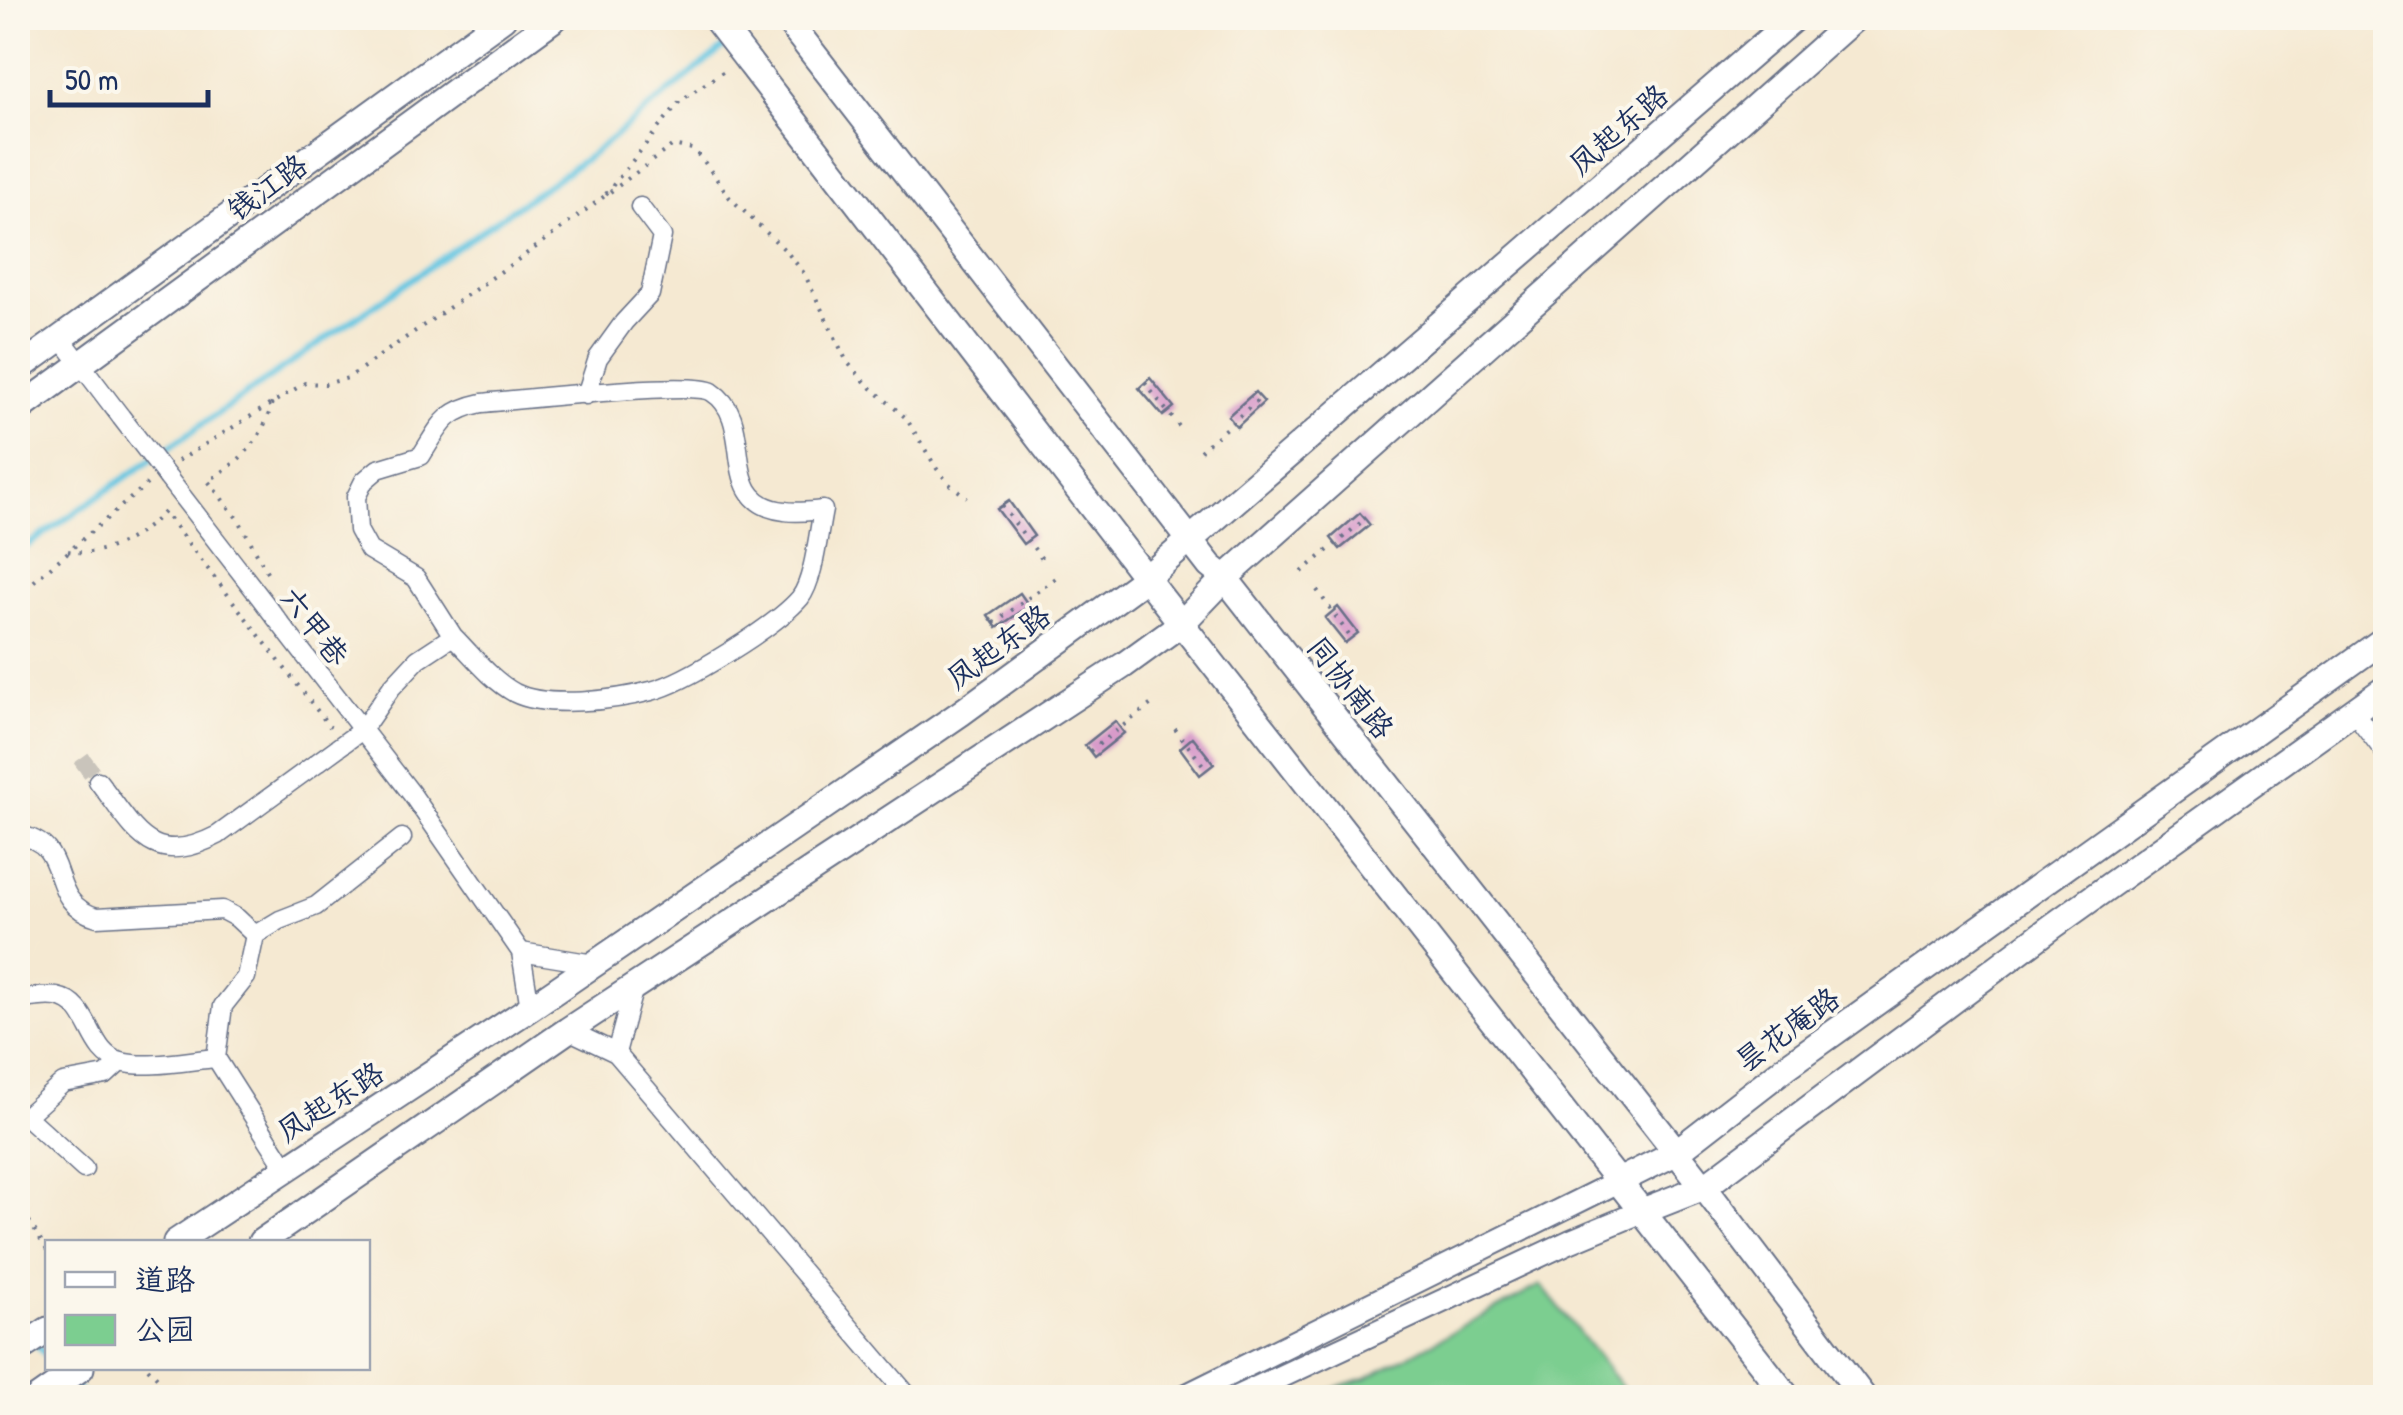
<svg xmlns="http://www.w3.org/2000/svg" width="2403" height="1415" font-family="'Patrick Hand','LXGW WenKai TC',sans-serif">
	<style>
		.green { fill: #7cce90; stroke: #4c7e77; stroke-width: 2.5 }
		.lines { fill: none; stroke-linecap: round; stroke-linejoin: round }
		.stream { stroke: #64c6e2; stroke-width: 6 }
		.building { fill: #d89bca }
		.minor-tunnel { stroke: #c9c4bb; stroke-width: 18; stroke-dasharray: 18 9; stroke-linecap: butt }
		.minor-casing { stroke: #677087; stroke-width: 21 }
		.tertiary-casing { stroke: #677087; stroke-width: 26 }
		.secondary-casing { stroke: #677087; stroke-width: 29 }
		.path { stroke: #677087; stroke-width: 4; stroke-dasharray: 2.5 8; stroke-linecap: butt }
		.minor { stroke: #fff; stroke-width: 18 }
		.tertiary { stroke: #fff; stroke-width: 22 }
		.secondary { stroke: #fff; stroke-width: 25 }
		.minor-bridge-casing { stroke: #677087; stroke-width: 21; stroke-linecap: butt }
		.secondary-bridge-casing { stroke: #677087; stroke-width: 29; stroke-linecap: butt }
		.minor-bridge { stroke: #fff; stroke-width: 18 }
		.secondary-bridge { stroke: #fff; stroke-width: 25 }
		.labels { text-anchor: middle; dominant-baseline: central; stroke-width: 8; stroke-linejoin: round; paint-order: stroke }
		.street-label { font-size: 30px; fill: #1b2f5e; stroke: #fbf7ec }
	</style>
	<rect width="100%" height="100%" fill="#fbf7ec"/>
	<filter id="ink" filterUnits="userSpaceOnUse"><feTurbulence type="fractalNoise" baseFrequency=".01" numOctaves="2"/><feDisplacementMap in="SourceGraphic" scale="20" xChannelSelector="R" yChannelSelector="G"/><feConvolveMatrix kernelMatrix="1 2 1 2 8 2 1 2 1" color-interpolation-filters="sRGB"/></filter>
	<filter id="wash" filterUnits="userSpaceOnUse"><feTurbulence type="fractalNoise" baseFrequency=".0048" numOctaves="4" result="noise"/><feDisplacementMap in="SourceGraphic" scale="40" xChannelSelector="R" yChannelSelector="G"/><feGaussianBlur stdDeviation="2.25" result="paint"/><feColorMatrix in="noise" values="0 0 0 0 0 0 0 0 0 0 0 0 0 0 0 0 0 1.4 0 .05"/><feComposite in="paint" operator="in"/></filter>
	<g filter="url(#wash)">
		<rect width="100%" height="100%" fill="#f5e9d2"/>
		<polygon class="green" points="1541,1285 1630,1397 1305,1397 1366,1378"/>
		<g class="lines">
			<g class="stream">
				<polyline points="737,36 760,18"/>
				<polyline points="18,552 595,152 728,44"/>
				<polyline points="35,1343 48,1357"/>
				<polyline points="72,1383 86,1398"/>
			</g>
		</g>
		<g id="blocks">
			<g class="building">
				<polygon points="1150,378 1174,407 1163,416 1139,388"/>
				<polygon points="1255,392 1264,402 1237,427 1228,416"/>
				<polygon points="1009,501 1034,536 1023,544 997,509"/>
				<polygon points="1360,513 1370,525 1340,549 1331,538"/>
				<polygon points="1020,593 1029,606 997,628 988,615"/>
				<polygon points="1338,607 1358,633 1345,643 1325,618"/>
				<polygon points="1115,721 1124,733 1094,757 1085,745"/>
				<polygon points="1193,737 1214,764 1200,775 1180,748"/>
			</g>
		</g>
	</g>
	<g filter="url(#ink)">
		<use href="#blocks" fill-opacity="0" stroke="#677087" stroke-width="2.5"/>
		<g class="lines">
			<polyline class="minor-tunnel" points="81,758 98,781"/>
			<g class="minor-casing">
				<g id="minor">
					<polyline points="60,337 121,417"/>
					<polyline points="586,395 598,358 624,322 650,294 662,236 640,207"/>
					<polyline points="168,478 411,793 521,952 530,1008"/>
					<polyline points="2354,712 2386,754"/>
					<path d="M98 781C136 830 150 870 218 835L362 730 391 688 418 659 453 636C472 655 491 680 515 693 547 709 617 700 651 691 685 683 777 625 800 598 814 580 818 534 823 510 811 511 797 513 785 511 714 503 759 422 712 392 692 380 517 400 482 403 444 411 441 425 421 456L378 469 364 481 356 497 358 530 369 550 416 578 453 636"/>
					<path d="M18 835C75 844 43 902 97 917L222 910 237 918 255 935"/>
					<polyline points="521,952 594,964"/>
					<path d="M18 1000C30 998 45 995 57 997 93 1004 87 1053 121 1062 147 1069 190 1060 216 1058"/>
					<polyline points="568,1030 616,1053 910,1398"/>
					<polyline points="616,1053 634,987"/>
					<polyline points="286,1168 216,1058 223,1006 246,977 255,935 280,920 316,906 402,838"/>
					<polyline points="84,1169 26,1116 63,1083 106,1075 120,1062"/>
				</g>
			</g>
			<g class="tertiary-casing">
				<g id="tertiary">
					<polyline points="1181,1398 1619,1181"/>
					<polyline points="1235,1398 1571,1241 1643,1211"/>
				</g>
			</g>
			<g class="secondary-casing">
				<g id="secondary">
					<polyline points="795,30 1210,566 1225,578 1704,1187 1864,1398"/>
					<polyline points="749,62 1163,600 1788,1398"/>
					<polyline points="18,369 503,18"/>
					<polyline points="18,410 555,18"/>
					<polyline points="1619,1181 1675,1153 1786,1067 2386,638"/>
					<polyline points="1643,1211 1704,1187 2053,926 2386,688"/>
					<polyline points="176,1242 530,1008 961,713 1146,578 1794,18"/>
					<polyline points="261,1242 568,1030 1124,665 1182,623 1225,578 1855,18"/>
					<polyline points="18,1350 48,1330"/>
					<polyline points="38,1398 81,1368"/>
				</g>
			</g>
			<g class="path">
				<polyline points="606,194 680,101 727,69"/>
				<polyline points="1145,383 1181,429"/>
				<polyline points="1200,451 1260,398"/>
				<polyline points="178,461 305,383 325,384 348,378 539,245 673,145 692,149 703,160 730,198 786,251 804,273 847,362 867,384 906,418 937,469 949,484 967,497"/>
				<polyline points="1002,506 1042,559"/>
				<path d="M68 551C102 558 141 537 164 512L330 727"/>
				<path d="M267 572 240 522 208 481C241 461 263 441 272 402"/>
				<polyline points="1302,572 1365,519"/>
				<polyline points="1317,590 1351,638"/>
				<polyline points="18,595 147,484"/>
				<polyline points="994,623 1056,578"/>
				<polyline points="1175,729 1207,770"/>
				<polyline points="1090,751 1154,702"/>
				<polyline points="18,1203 48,1252"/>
				<polyline points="148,1368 163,1384 182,1398"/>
			</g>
			<use href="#minor" class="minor"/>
			<use href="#tertiary" class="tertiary"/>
			<use href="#secondary" class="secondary"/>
			<g class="minor-bridge-casing">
				<polyline id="minor-bridge" points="121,417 168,478"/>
			</g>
			<g class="secondary-bridge-casing">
				<g id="secondary-bridge">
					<polyline points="715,18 749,62"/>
					<polyline points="786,18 795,30"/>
				</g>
			</g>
			<use href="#minor-bridge" class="minor-bridge"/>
			<use href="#secondary-bridge" class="secondary-bridge"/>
		</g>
	</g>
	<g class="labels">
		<g class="street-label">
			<text transform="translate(1618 129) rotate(-41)">凤起东路</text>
			<text transform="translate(267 187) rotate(-36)">钱江路</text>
			<text transform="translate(315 626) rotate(52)">六甲巷</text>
			<text transform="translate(998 646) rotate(-36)">凤起东路</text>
			<text transform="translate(1351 687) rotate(52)">同协南路</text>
			<text transform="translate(1787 1029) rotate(-36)">昙花庵路</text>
			<text transform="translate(330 1101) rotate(-33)">凤起东路</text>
		</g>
	</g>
	<rect width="2403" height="1415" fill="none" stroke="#fbf7ec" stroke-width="60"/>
	<rect x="45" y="1240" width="325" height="130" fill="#fbf7ec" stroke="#a1a7b3" stroke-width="2.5"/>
	<rect x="65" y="1272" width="50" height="15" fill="#ffffff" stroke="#a1a7b3" stroke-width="2.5"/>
	<text x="135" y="1290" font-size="30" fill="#1b2f5e">道路</text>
	<rect x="65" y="1315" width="50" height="30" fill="#7cce90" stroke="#a1a7b3" stroke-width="2.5"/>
	<text x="135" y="1340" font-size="30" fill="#1b2f5e">公园</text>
	<path d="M50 90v15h158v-15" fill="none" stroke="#1b2f5e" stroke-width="5"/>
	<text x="65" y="90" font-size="30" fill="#1b2f5e" stroke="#fbf7ec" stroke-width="8" paint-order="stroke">50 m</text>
</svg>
